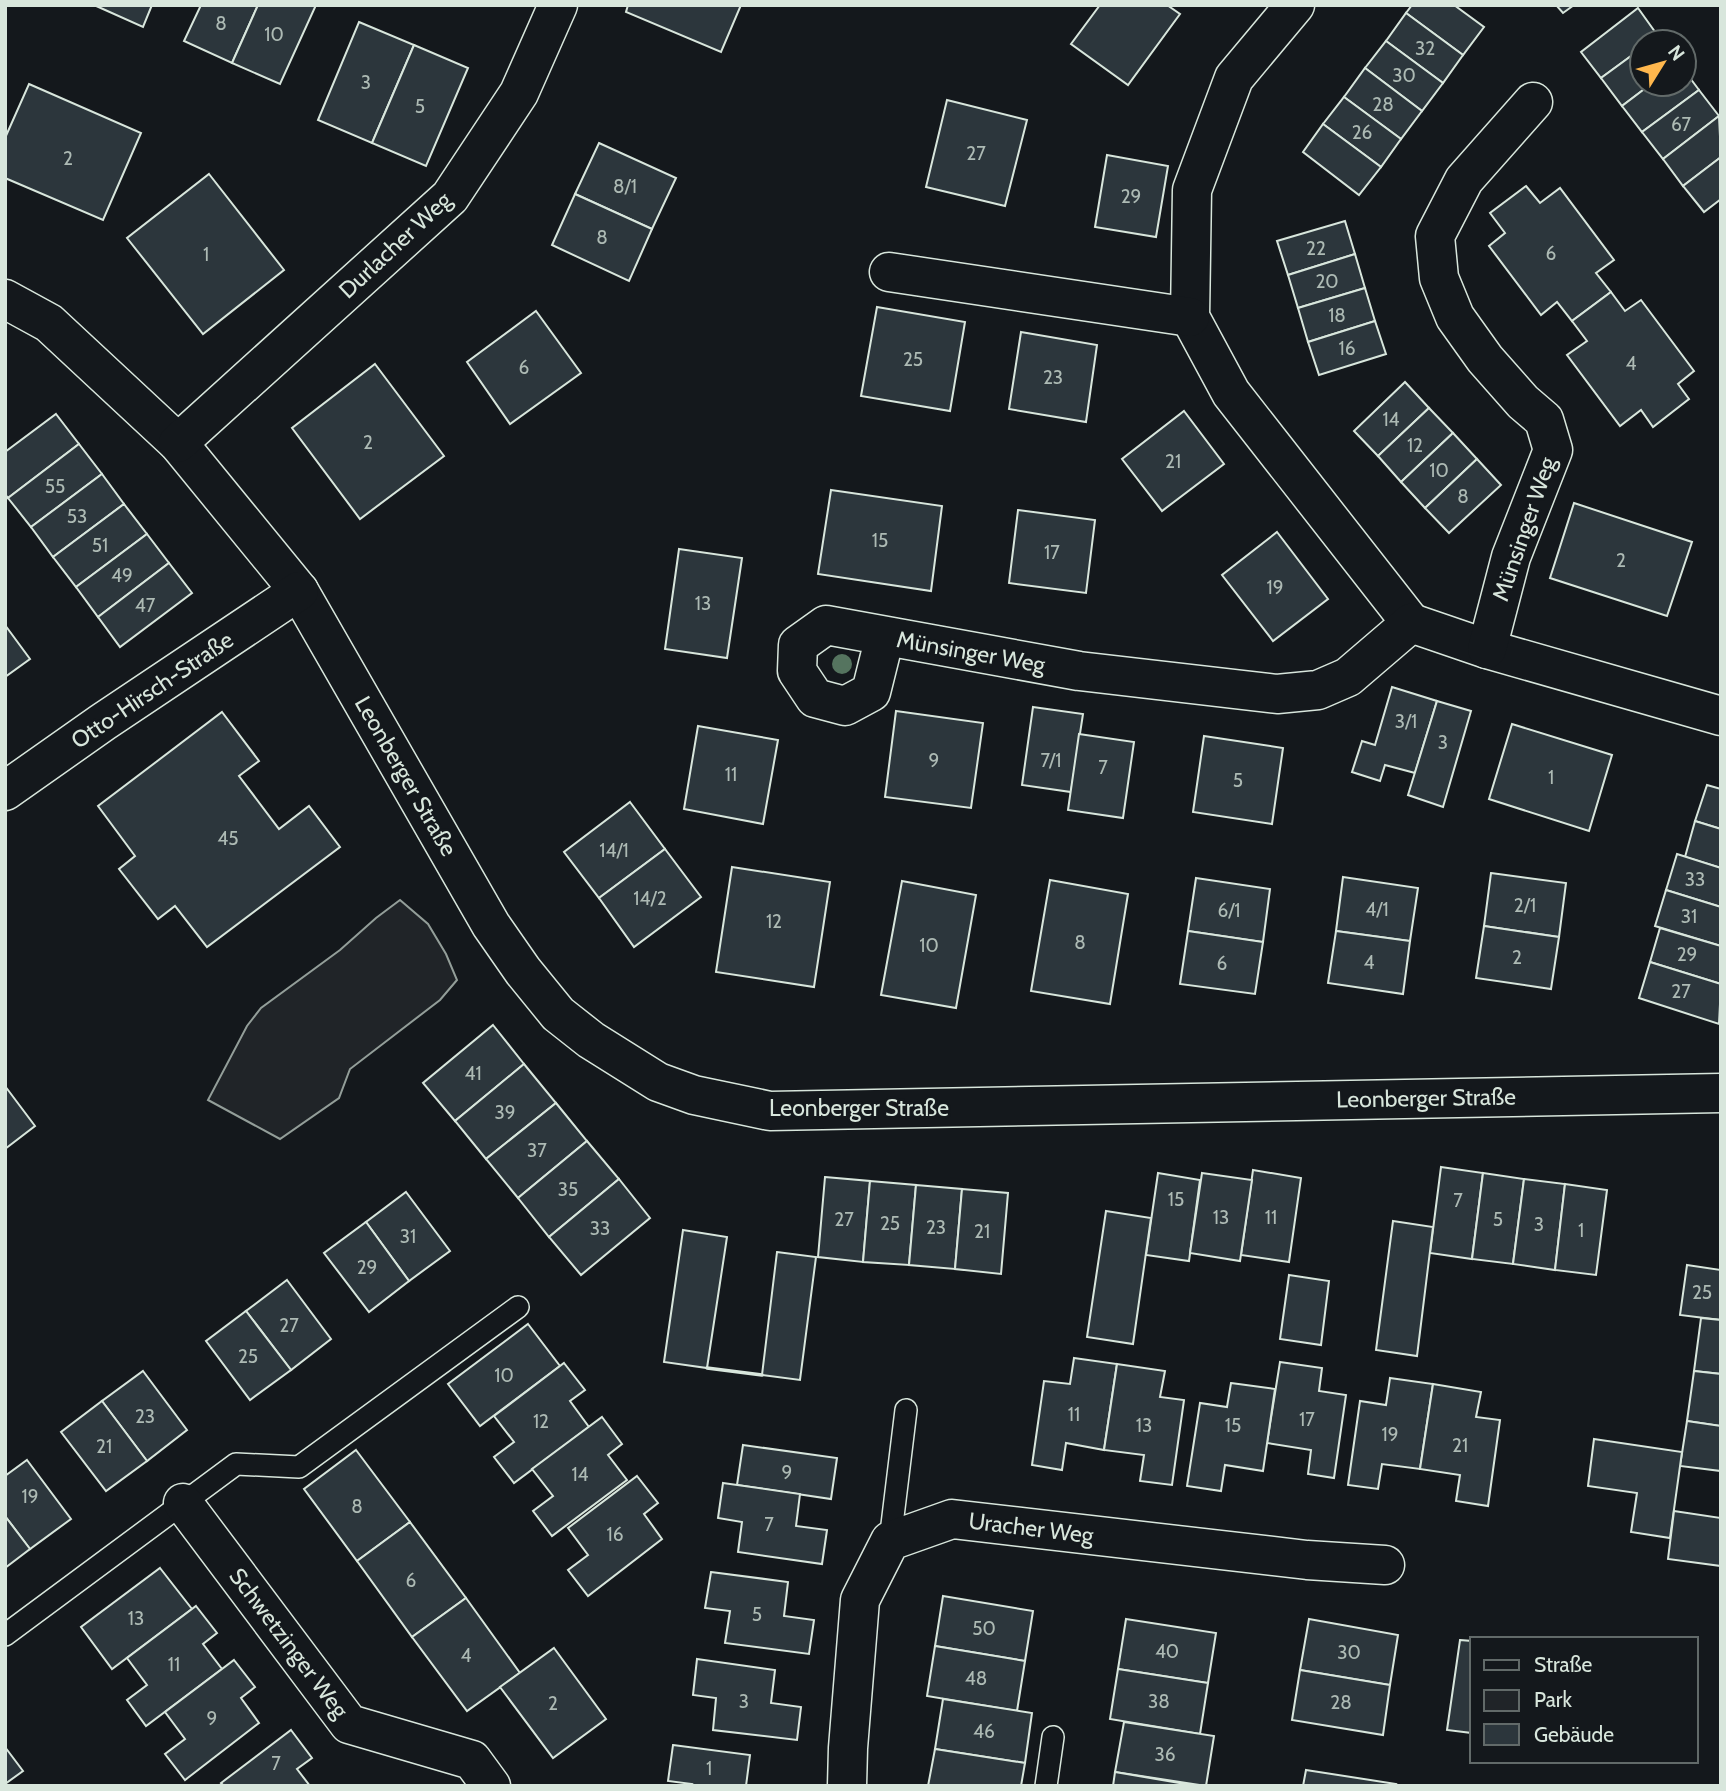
<svg xmlns="http://www.w3.org/2000/svg" width="1726" height="1791" font-family="Cabin,sans-serif">
	<style>
		.green { fill: #202428; stroke: #939e99; stroke-width: 2 }
		.building { fill: #2c363c; stroke: #d8e6dc; stroke-width: 2 }
		.lines { fill: none; stroke-linecap: round; stroke-linejoin: round }
		.service-casing { stroke: #d8e6dc; stroke-width: 24 }
		.minor-casing { stroke: #d8e6dc; stroke-width: 41 }
		.service { stroke: #14181c; stroke-width: 21 }
		.minor { stroke: #14181c; stroke-width: 38 }
		.wall { stroke: #d8e6dc; stroke-width: 3.5 }
		.tree { fill: #55745f }
		.labels { text-anchor: middle; dominant-baseline: central; stroke-width: 5; stroke-linejoin: round; paint-order: stroke }
		.number-label { font-size: 19px; fill: #adbab4 }
		.street-label { font-size: 23px; fill: #d8e6dc; stroke: #14181c }
	</style>
	<rect width="100%" height="100%" fill="#14181c"/>
	<polygon class="green" points="400,900 428,924 446,954 457,980 440,1000 350,1069 339,1098 280,1139 208,1100 247,1026 261,1008 340,950 376,918"/>
	<g class="building">
		<polygon points="94,5 152,5 143,27"/>
		<polygon points="201,5 258,5 232,63 184,41"/>
		<polygon points="258,5 316,5 280,84 232,63"/>
		<polygon points="628,5 741,5 721,52 626,12"/>
		<polygon points="1100,5 1167,5 1180,14 1128,85 1071,44"/>
		<polygon points="1412,5 1454,5 1484,27 1463,55 1406,13"/>
		<polygon points="1556,5 1574,5 1563,13"/>
		<polygon points="1638,8 1658,36 1650,42 1642,42 1642,48 1601,78 1581,52"/>
		<polygon points="1406,13 1463,55 1443,83 1386,41"/>
		<polygon points="359,22 414,45 372,143 318,120"/>
		<polygon points="1386,41 1443,83 1422,111 1365,68"/>
		<polygon points="414,45 468,68 426,166 372,143"/>
		<polygon points="1642,48 1642,84 1651,84 1622,106 1601,78"/>
		<polygon points="1365,68 1422,111 1401,139 1344,97"/>
		<polygon points="1684,70 1699,90 1642,132 1622,106 1651,84 1684,84"/>
		<polygon points="29,84 141,133 103,220 5,178 5,138"/>
		<polygon points="1699,90 1719,116 1663,159 1642,132"/>
		<polygon points="1344,97 1401,139 1381,167 1323,124"/>
		<polygon points="947,100 1027,120 1005,206 926,187"/>
		<polygon points="1719,116 1721,157 1683,186 1663,159"/>
		<polygon points="1323,124 1381,167 1359,195 1303,152"/>
		<polygon points="599,143 676,178 652,229 575,194"/>
		<polygon points="1107,155 1168,166 1156,237 1095,227"/>
		<polygon points="1721,157 1721,199 1704,212 1683,186"/>
		<polygon points="209,174 284,270 203,334 127,238"/>
		<polygon points="1526,186 1540,203 1560,188 1614,260 1596,273 1611,292 1572,321 1557,302 1541,315 1489,246 1505,233 1490,213"/>
		<polygon points="575,194 652,229 629,281 552,245"/>
		<polygon points="1345,221 1355,254 1288,275 1277,241"/>
		<polygon points="1355,254 1365,288 1298,308 1288,275"/>
		<polygon points="1365,288 1375,321 1308,342 1298,308"/>
		<polygon points="1611,292 1625,311 1641,300 1694,371 1678,384 1689,399 1653,427 1641,410 1620,426 1567,355 1587,341 1572,321"/>
		<polygon points="877,307 965,322 950,411 861,396"/>
		<polygon points="536,311 581,373 510,424 467,362"/>
		<polygon points="1375,321 1386,354 1319,375 1308,342"/>
		<polygon points="1021,332 1097,345 1086,422 1009,409"/>
		<polygon points="375,364 444,456 360,519 292,428"/>
		<polygon points="1405,382 1429,408 1378,456 1354,431"/>
		<polygon points="1429,408 1453,433 1401,482 1378,456"/>
		<polygon points="1184,411 1224,464 1162,511 1122,459"/>
		<polygon points="56,414 79,444 8,498 5,494 5,452"/>
		<polygon points="1453,433 1477,459 1425,508 1401,482"/>
		<polygon points="79,444 102,474 31,527 8,498"/>
		<polygon points="1477,459 1501,485 1449,533 1425,508"/>
		<polygon points="102,474 124,504 53,557 31,527"/>
		<polygon points="831,490 942,506 931,591 818,574"/>
		<polygon points="1574,503 1692,542 1667,616 1550,578"/>
		<polygon points="124,504 147,534 76,587 53,557"/>
		<polygon points="1018,510 1095,520 1086,593 1009,583"/>
		<polygon points="1277,532 1328,599 1273,641 1222,575"/>
		<polygon points="147,534 169,563 98,617 76,587"/>
		<polygon points="679,549 742,558 727,658 665,649"/>
		<polygon points="169,563 192,593 120,647 98,617"/>
		<polygon points="5,625 30,659 5,677"/>
		<polygon points="1392,687 1437,701 1415,773 1385,765 1380,781 1352,772 1362,741 1375,745"/>
		<polygon points="1437,701 1471,711 1443,807 1408,795"/>
		<polygon points="1033,707 1083,714 1071,792 1022,785"/>
		<polygon points="896,711 983,723 971,808 885,797"/>
		<polygon points="222,712 259,761 239,776 279,829 309,806 340,847 207,947 175,906 158,919 119,869 135,856 98,806"/>
		<polygon points="1512,724 1612,755 1589,831 1489,799"/>
		<polygon points="698,726 778,740 763,824 684,809"/>
		<polygon points="1079,734 1134,742 1123,818 1068,810"/>
		<polygon points="1204,736 1283,748 1272,824 1193,812"/>
		<polygon points="1707,785 1721,789 1721,829 1695,821"/>
		<polygon points="630,802 665,849 599,898 564,852"/>
		<polygon points="1695,821 1721,829 1721,868 1685,857"/>
		<polygon points="665,849 701,897 634,947 599,898"/>
		<polygon points="1677,854 1721,868 1721,907 1666,890"/>
		<polygon points="732,867 830,882 814,987 716,972"/>
		<polygon points="1491,873 1566,883 1559,937 1484,926"/>
		<polygon points="1343,877 1418,888 1410,941 1336,931"/>
		<polygon points="1196,878 1270,889 1263,942 1188,931"/>
		<polygon points="1050,880 1128,894 1110,1004 1031,991"/>
		<polygon points="902,881 976,895 956,1008 881,995"/>
		<polygon points="1666,890 1721,907 1721,946 1655,926"/>
		<polygon points="1484,926 1559,937 1551,989 1476,978"/>
		<polygon points="1660,928 1721,946 1721,984 1650,962"/>
		<polygon points="1188,931 1263,942 1255,994 1180,984"/>
		<polygon points="1336,931 1410,941 1403,994 1328,983"/>
		<polygon points="1650,962 1721,984 1719,1024 1639,998"/>
		<polygon points="493,1025 524,1064 455,1121 423,1083"/>
		<polygon points="524,1064 556,1103 486,1159 455,1121"/>
		<polygon points="5,1086 35,1126 5,1149"/>
		<polygon points="556,1103 587,1141 518,1198 486,1159"/>
		<polygon points="587,1141 619,1179 549,1237 518,1198"/>
		<polygon points="1441,1167 1483,1173 1472,1259 1430,1253"/>
		<polygon points="1253,1170 1301,1178 1289,1262 1241,1255"/>
		<polygon points="1158,1173 1200,1180 1189,1261 1146,1255"/>
		<polygon points="1202,1173 1252,1180 1240,1261 1190,1253"/>
		<polygon points="1483,1173 1524,1179 1513,1264 1472,1259"/>
		<polygon points="825,1177 870,1181 863,1262 818,1257"/>
		<polygon points="619,1179 650,1218 581,1275 549,1237"/>
		<polygon points="1524,1179 1565,1184 1555,1270 1513,1264"/>
		<polygon points="870,1181 916,1185 909,1265 863,1262"/>
		<polygon points="1565,1184 1607,1190 1596,1275 1555,1270"/>
		<polygon points="916,1185 962,1189 955,1269 909,1265"/>
		<polygon points="962,1189 1008,1193 1001,1274 955,1269"/>
		<polygon points="406,1192 450,1251 409,1281 366,1222"/>
		<polygon points="1106,1211 1151,1218 1133,1344 1087,1337"/>
		<polygon points="1393,1221 1433,1227 1417,1356 1376,1350"/>
		<polygon points="366,1222 409,1281 369,1312 324,1253"/>
		<polygon points="683,1230 727,1237 707,1368 664,1362"/>
		<polygon points="777,1252 816,1257 800,1380 762,1375"/>
		<polygon points="1687,1265 1721,1270 1721,1320 1680,1315"/>
		<polygon points="1289,1275 1329,1281 1321,1345 1280,1339"/>
		<polygon points="287,1280 331,1339 291,1370 246,1311"/>
		<polygon points="246,1311 291,1370 250,1400 206,1341"/>
		<polygon points="1701,1318 1721,1320 1721,1374 1694,1371"/>
		<polygon points="528,1324 560,1366 480,1426 448,1384"/>
		<polygon points="1074,1358 1117,1364 1104,1450 1066,1443 1062,1470 1032,1465 1044,1381 1070,1384"/>
		<polygon points="1280,1362 1322,1368 1319,1391 1346,1395 1334,1478 1308,1474 1311,1450 1267,1443"/>
		<polygon points="564,1363 585,1390 570,1401 589,1427 514,1483 494,1457 514,1442 494,1416"/>
		<polygon points="1117,1364 1165,1371 1160,1397 1184,1400 1172,1485 1140,1481 1144,1455 1104,1450"/>
		<polygon points="143,1371 187,1430 147,1461 102,1401"/>
		<polygon points="1694,1371 1721,1374 1721,1426 1687,1421"/>
		<polygon points="1390,1378 1433,1384 1420,1469 1382,1464 1378,1489 1348,1485 1360,1401 1386,1405"/>
		<polygon points="1231,1383 1275,1389 1263,1471 1225,1465 1221,1491 1187,1486 1200,1403 1227,1407"/>
		<polygon points="1433,1384 1481,1392 1476,1417 1500,1420 1488,1506 1456,1501 1460,1475 1420,1469"/>
		<polygon points="102,1401 147,1461 106,1491 61,1432"/>
		<polygon points="602,1417 622,1444 608,1455 627,1480 552,1536 533,1511 553,1496 532,1469"/>
		<polygon points="1687,1421 1721,1426 1721,1471 1680,1466"/>
		<polygon points="1594,1439 1682,1452 1670,1538 1631,1532 1637,1493 1588,1486"/>
		<polygon points="743,1445 837,1458 831,1499 737,1485"/>
		<polygon points="356,1450 410,1522 357,1561 304,1489"/>
		<polygon points="27,1460 71,1519 30,1549 5,1516 5,1476"/>
		<polygon points="637,1476 658,1503 644,1514 662,1539 588,1596 568,1570 588,1555 568,1528"/>
		<polygon points="723,1483 800,1494 796,1526 827,1530 822,1564 738,1552 742,1522 718,1518"/>
		<polygon points="1674,1511 1721,1518 1721,1566 1668,1559"/>
		<polygon points="5,1516 30,1549 5,1568"/>
		<polygon points="410,1522 466,1598 412,1637 357,1561"/>
		<polygon points="160,1568 192,1609 112,1669 81,1627"/>
		<polygon points="711,1572 788,1582 784,1616 814,1620 809,1654 725,1643 730,1611 705,1608"/>
		<polygon points="943,1596 1033,1611 1025,1661 935,1646"/>
		<polygon points="466,1598 520,1673 467,1711 412,1637"/>
		<polygon points="196,1606 217,1633 203,1644 222,1669 146,1726 127,1700 147,1685 127,1658"/>
		<polygon points="1126,1619 1216,1633 1208,1683 1118,1669"/>
		<polygon points="1309,1619 1398,1635 1390,1685 1300,1670"/>
		<polygon points="1460,1640 1472,1641 1472,1733 1447,1730"/>
		<polygon points="935,1646 1025,1661 1017,1711 927,1696"/>
		<polygon points="554,1648 606,1719 553,1758 500,1687"/>
		<polygon points="697,1659 775,1670 771,1703 801,1707 797,1740 713,1730 716,1698 693,1695"/>
		<polygon points="234,1660 255,1687 241,1698 259,1723 185,1780 165,1754 185,1739 165,1712"/>
		<polygon points="1118,1669 1208,1683 1200,1734 1110,1719"/>
		<polygon points="1300,1670 1390,1685 1383,1735 1292,1720"/>
		<polygon points="943,1699 1032,1713 1025,1763 935,1749"/>
		<polygon points="1124,1722 1214,1736 1206,1786 1115,1772"/>
		<polygon points="291,1730 312,1758 297,1769 310,1786 224,1786 221,1783"/>
		<polygon points="673,1745 750,1755 746,1786 691,1786 692,1784 668,1781"/>
		<polygon points="5,1747 23,1771 5,1784"/>
		<polygon points="935,1749 1025,1763 1021,1786 928,1786"/>
		<polygon points="1306,1770 1396,1784 1395,1786 1303,1786"/>
		<polygon points="1115,1772 1197,1786 1113,1786"/>
	</g>
	<g class="lines">
		<g class="service-casing">
			<g id="service">
				<polyline points="890,1541 906,1410"/>
				<polyline points="5,1635 236,1464 299,1467 518,1307"/>
				<polyline points="1046,1786 1053,1737"/>
			</g>
		</g>
		<g class="minor-casing">
			<g id="minor">
				<polyline points="1295,5 1234,78 1192,190 1190,317 1231,393 1411,623"/>
				<polyline points="889,272 1190,317"/>
				<polyline points="5,299 49,323 178,443 299,591 491,925 523,971 558,1014 591,1040 658,1082 694,1095 770,1111 1721,1093"/>
				<polyline points="178,443 450,197 519,93 558,5"/>
				<polyline points="885,636 871,692 845,706 815,698 797,671 798,645 826,625 1079,671 1277,694 1318,690 1348,677 1411,623 1487,649 1721,716"/>
				<polyline points="1487,649 1511,557 1553,450 1544,420 1523,402 1485,359 1455,317 1439,278 1435,236 1464,180 1533,102"/>
				<polyline points="5,791 103,722 299,591"/>
				<polyline points="183,1503 349,1724 472,1760 491,1786"/>
				<polyline points="847,1786 848,1748 860,1600 890,1541 952,1519 1307,1560 1385,1565"/>
			</g>
		</g>
		<use href="#service" class="service"/>
		<use href="#minor" class="minor"/>
		<polyline class="wall" points="707,1368 762,1375"/>
	</g>
	<circle class="tree" cx="842" cy="664" r="10"/>
	<g class="labels">
		<g class="number-label">
			<text x="221" y="23">8</text>
			<text x="274" y="34">10</text>
			<text x="1425" y="48">32</text>
			<text x="1404" y="75">30</text>
			<text x="366" y="82">3</text>
			<text x="1383" y="104">28</text>
			<text x="420" y="106">5</text>
			<text x="1681" y="124">67</text>
			<text x="1362" y="132">26</text>
			<text x="976" y="153">27</text>
			<text x="68" y="158">2</text>
			<text x="625" y="186">8/1</text>
			<text x="1131" y="196">29</text>
			<text x="602" y="237">8</text>
			<text x="1316" y="248">22</text>
			<text x="1551" y="253">6</text>
			<text x="206" y="254">1</text>
			<text x="1327" y="281">20</text>
			<text x="1337" y="315">18</text>
			<text x="1347" y="348">16</text>
			<text x="913" y="359">25</text>
			<text x="1631" y="363">4</text>
			<text x="524" y="367">6</text>
			<text x="1053" y="377">23</text>
			<text x="1391" y="419">14</text>
			<text x="368" y="442">2</text>
			<text x="1415" y="445">12</text>
			<text x="1173" y="461">21</text>
			<text x="1439" y="470">10</text>
			<text x="55" y="486">55</text>
			<text x="1463" y="496">8</text>
			<text x="77" y="516">53</text>
			<text x="880" y="540">15</text>
			<text x="100" y="545">51</text>
			<text x="1052" y="552">17</text>
			<text x="1621" y="560">2</text>
			<text x="122" y="575">49</text>
			<text x="1275" y="587">19</text>
			<text x="703" y="603">13</text>
			<text x="145" y="605">47</text>
			<text x="1406" y="721">3/1</text>
			<text x="1443" y="742">3</text>
			<text x="934" y="760">9</text>
			<text x="1051" y="760">7/1</text>
			<text x="1103" y="767">7</text>
			<text x="731" y="774">11</text>
			<text x="1551" y="777">1</text>
			<text x="1238" y="780">5</text>
			<text x="228" y="838">45</text>
			<text x="614" y="850">14/1</text>
			<text x="1695" y="879">33</text>
			<text x="650" y="898">14/2</text>
			<text x="1525" y="905">2/1</text>
			<text x="1377" y="909">4/1</text>
			<text x="1229" y="910">6/1</text>
			<text x="1689" y="916">31</text>
			<text x="774" y="921">12</text>
			<text x="1080" y="942">8</text>
			<text x="929" y="945">10</text>
			<text x="1687" y="954">29</text>
			<text x="1517" y="957">2</text>
			<text x="1369" y="962">4</text>
			<text x="1222" y="963">6</text>
			<text x="1681" y="991">27</text>
			<text x="473" y="1073">41</text>
			<text x="505" y="1112">39</text>
			<text x="537" y="1150">37</text>
			<text x="568" y="1189">35</text>
			<text x="1176" y="1199">15</text>
			<text x="1458" y="1200">7</text>
			<text x="1221" y="1217">13</text>
			<text x="1271" y="1217">11</text>
			<text x="844" y="1219">27</text>
			<text x="1498" y="1219">5</text>
			<text x="890" y="1223">25</text>
			<text x="1539" y="1224">3</text>
			<text x="936" y="1227">23</text>
			<text x="600" y="1228">33</text>
			<text x="1581" y="1230">1</text>
			<text x="982" y="1231">21</text>
			<text x="408" y="1236">31</text>
			<text x="367" y="1267">29</text>
			<text x="1702" y="1292">25</text>
			<text x="289" y="1325">27</text>
			<text x="248" y="1356">25</text>
			<text x="504" y="1375">10</text>
			<text x="1074" y="1414">11</text>
			<text x="145" y="1416">23</text>
			<text x="1307" y="1419">17</text>
			<text x="541" y="1421">12</text>
			<text x="1144" y="1425">13</text>
			<text x="1233" y="1425">15</text>
			<text x="1390" y="1434">19</text>
			<text x="1460" y="1445">21</text>
			<text x="104" y="1446">21</text>
			<text x="787" y="1472">9</text>
			<text x="580" y="1474">14</text>
			<text x="30" y="1496">19</text>
			<text x="357" y="1506">8</text>
			<text x="769" y="1524">7</text>
			<text x="615" y="1534">16</text>
			<text x="411" y="1580">6</text>
			<text x="757" y="1614">5</text>
			<text x="136" y="1618">13</text>
			<text x="984" y="1628">50</text>
			<text x="1167" y="1651">40</text>
			<text x="1349" y="1652">30</text>
			<text x="466" y="1655">4</text>
			<text x="174" y="1664">11</text>
			<text x="976" y="1678">48</text>
			<text x="744" y="1701">3</text>
			<text x="1159" y="1701">38</text>
			<text x="1341" y="1702">28</text>
			<text x="553" y="1703">2</text>
			<text x="212" y="1718">9</text>
			<text x="984" y="1731">46</text>
			<text x="1165" y="1754">36</text>
			<text x="276" y="1763">7</text>
			<text x="709" y="1768">1</text>
		</g>
		<g class="street-label">
			<text transform="translate(395 245) rotate(-43)">Durlacher Weg</text>
			<text transform="translate(1524 529) rotate(-71)">Münsinger Weg</text>
			<text transform="translate(971 652) rotate(10)">Münsinger Weg</text>
			<text transform="translate(152 690) rotate(-34)">Otto-Hirsch-Straße</text>
			<text transform="translate(406 776) rotate(60)">Leonberger Straße</text>
			<text transform="translate(1426 1098) rotate(-1)">Leonberger Straße</text>
			<text x="859" y="1108">Leonberger Straße</text>
			<text transform="translate(1031 1528) rotate(7)">Uracher Weg</text>
			<text transform="translate(289 1643) rotate(53)">Schwetzinger Weg</text>
		</g>
	</g>
	<rect width="1726" height="1791" fill="none" stroke="#d8e6dc" stroke-width="14"/>
	<rect x="1470" y="1637" width="228" height="126" fill="#14181c" stroke="#626a69" stroke-width="2"/>
	<rect x="1484" y="1660" width="35" height="10" fill="#14181c" stroke="#626a69" stroke-width="2"/>
	<text x="1534" y="1672" font-size="21" fill="#d8e6dc">Straße</text>
	<rect x="1484" y="1690" width="35" height="21" fill="#202428" stroke="#626a69" stroke-width="2"/>
	<text x="1534" y="1707" font-size="21" fill="#d8e6dc">Park</text>
	<rect x="1484" y="1724" width="35" height="21" fill="#2c363c" stroke="#626a69" stroke-width="2"/>
	<text x="1534" y="1742" font-size="21" fill="#d8e6dc">Gebäude</text>
	<g transform="translate(1663 63) rotate(53)"><circle r="33" fill="#14181c" stroke="#626a69" stroke-width="2"/>
	<path d="M0-5L12 26L0 18L-12 26Z" fill="#ffb74d"/>
	<text y="-10" font-size="19" font-weight="bold" text-anchor="middle" fill="#d8e6dc">N</text>
	</g>
</svg>
